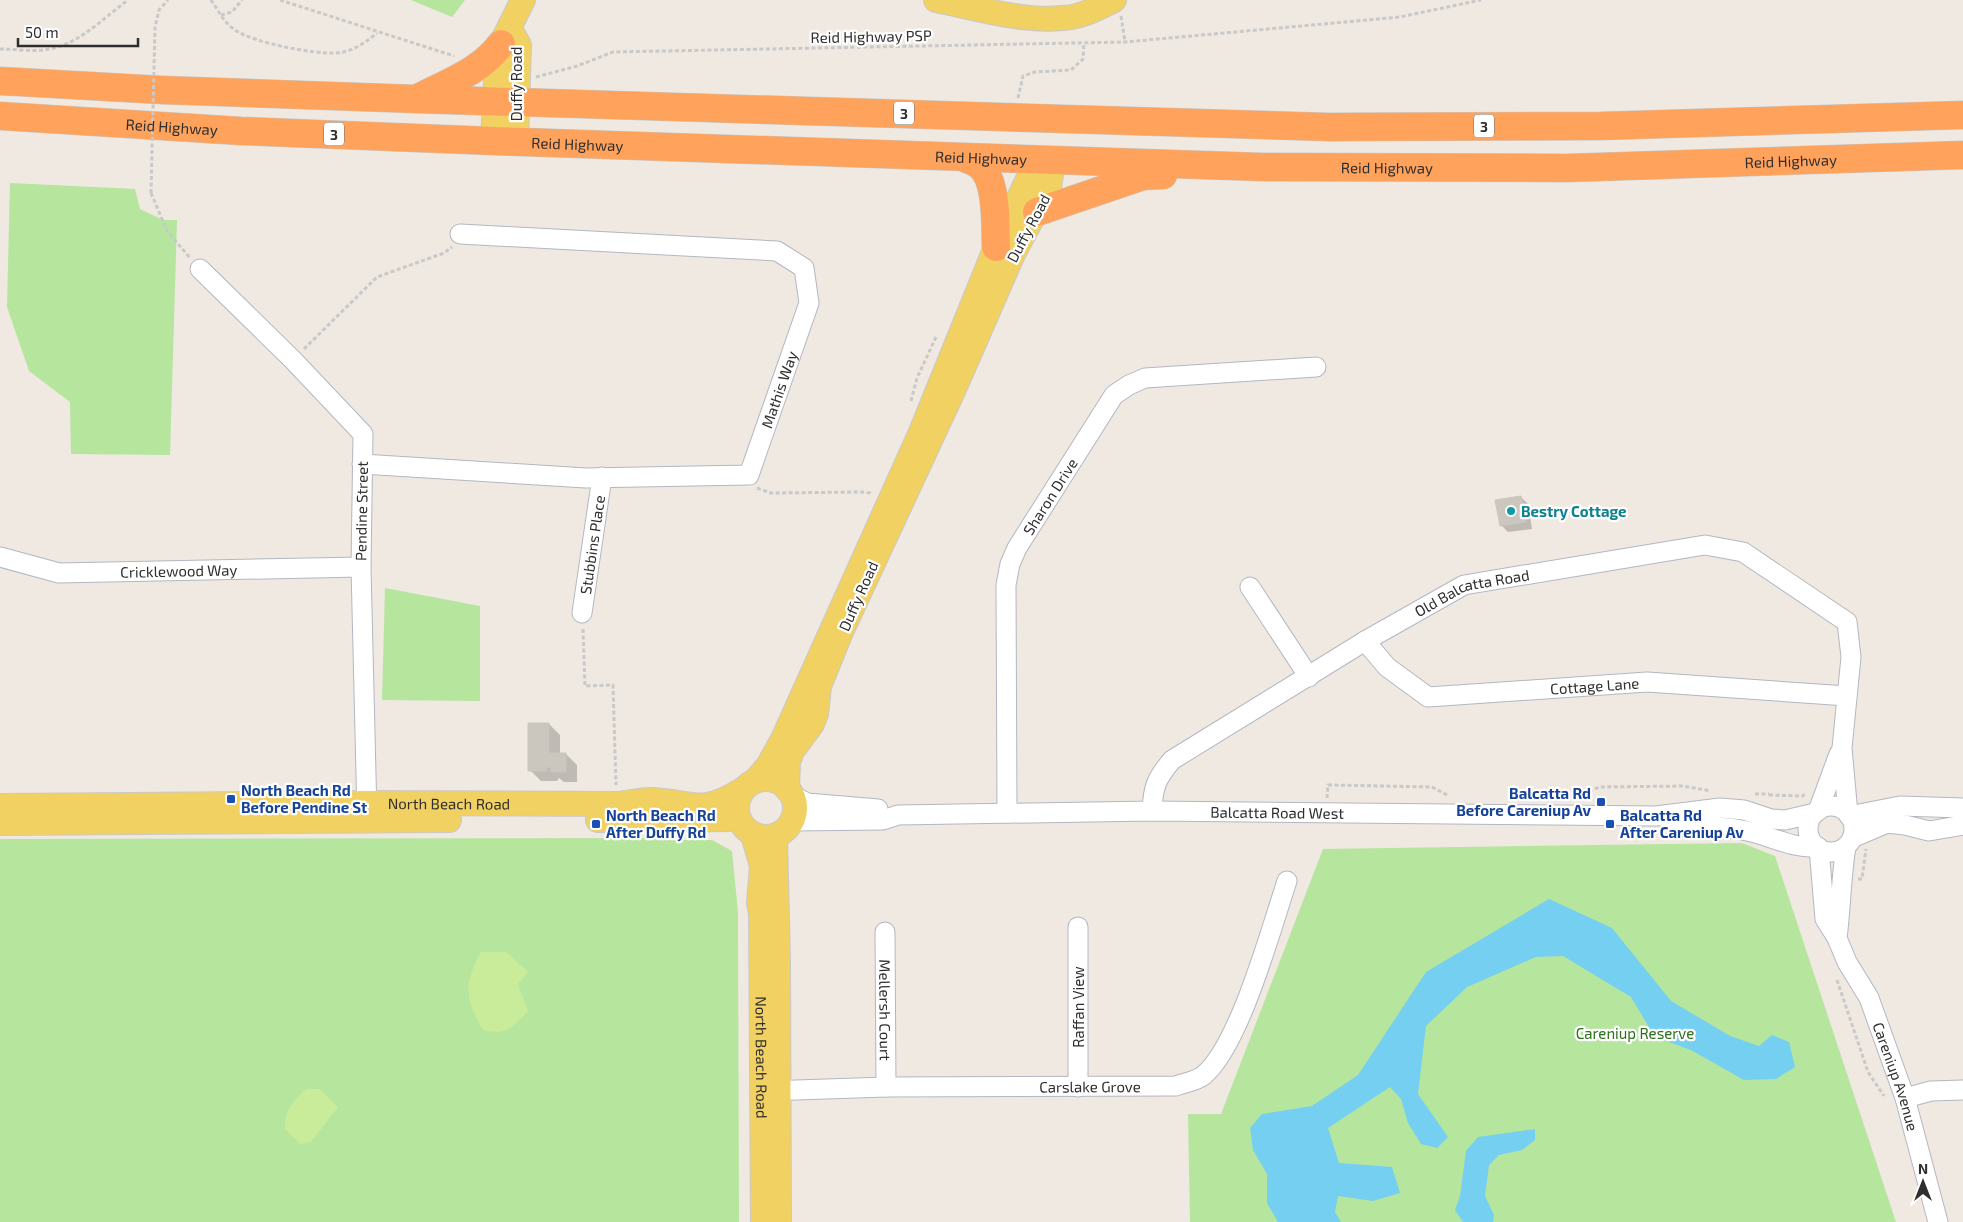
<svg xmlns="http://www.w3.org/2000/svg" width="1963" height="1222" font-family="'Exo 2',sans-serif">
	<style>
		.green { fill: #b6e59e }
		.pitch { fill: #c9ec9a }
		.water { fill: #75cff0 }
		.shadow { fill: #0003 }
		.building { fill: #cbc7bf; stroke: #cbc5ba }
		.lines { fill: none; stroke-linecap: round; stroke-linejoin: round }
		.minor-casing { stroke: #b4b7c1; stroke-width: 21 }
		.major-casing { stroke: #c9c9c9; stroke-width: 26 }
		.highway-casing { stroke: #c9c9c9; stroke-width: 29 }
		.path { stroke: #c9c9c9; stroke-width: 3; stroke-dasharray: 4 2.5; stroke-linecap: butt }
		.minor { stroke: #fff; stroke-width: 19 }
		.major { stroke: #f2d163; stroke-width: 24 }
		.highway { stroke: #ffa35c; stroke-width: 28 }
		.path-bridge { stroke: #c9c9c9; stroke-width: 3; stroke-dasharray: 4 2.5; stroke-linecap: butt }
		.culture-dot { fill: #0f9aa8; stroke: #fff; stroke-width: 2 }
		.transit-dot { fill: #1a4fb4; stroke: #fff; stroke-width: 2 }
		.labels { text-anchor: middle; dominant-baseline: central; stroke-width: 4.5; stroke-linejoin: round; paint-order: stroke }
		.shield { fill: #fff; stroke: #6d6d6d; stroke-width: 1 }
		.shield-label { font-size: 14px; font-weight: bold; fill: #2e2e2e }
		.street-label { font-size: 15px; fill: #2e2e2e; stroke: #fff }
		.culture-label { font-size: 15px; font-weight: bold; fill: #0d838f; stroke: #fff; text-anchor: start }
		.transit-label { font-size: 15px; font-weight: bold; fill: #164399; stroke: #fff; text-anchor: start }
		.park-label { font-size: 15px; fill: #2c6e1b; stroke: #fff }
	</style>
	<rect width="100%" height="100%" fill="#efe9e1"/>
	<g class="green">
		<polygon points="411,0 465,0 452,17"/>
		<polygon points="10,183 135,189 140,209 163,220 177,220 170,455 71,454 70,402 29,371 7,307"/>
		<polygon points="385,588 480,606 480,701 382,700"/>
		<polygon points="660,838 662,840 712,840 732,851 738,912 739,1222 0,1222 0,839"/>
		<polygon points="1742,843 1775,856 1896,1222 1190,1222 1188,1114 1221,1114 1323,849"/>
	</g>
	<g class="pitch">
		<path d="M481 952H506L528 972 518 984 528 1011C511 1029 507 1035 483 1030 465 999 463 985 481 952Z"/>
		<path d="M306 1089H320L338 1107 311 1142 300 1144 285 1129C285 1108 292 1103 306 1089Z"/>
	</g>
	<g class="water">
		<polygon points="1549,899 1612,928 1671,1001 1730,1036 1759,1046 1772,1035 1789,1042 1795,1067 1776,1079 1744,1080 1691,1050 1655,1037 1631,997 1563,956 1536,957 1467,987 1426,1026 1418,1094 1448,1137 1437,1148 1421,1144 1408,1123 1401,1099 1390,1087 1328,1128 1339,1163 1392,1167 1400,1193 1373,1201 1338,1196 1335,1212 1341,1222 1278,1222 1267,1203 1267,1174 1253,1150 1250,1128 1262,1114 1312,1106 1358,1075 1426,972"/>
		<polygon points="1535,1129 1535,1140 1522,1150 1499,1155 1489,1165 1485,1196 1494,1215 1493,1222 1463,1222 1455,1210 1460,1196 1466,1151 1478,1137"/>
	</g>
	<g class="shadow">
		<polygon points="1521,497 1528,504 1532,529 1508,532 1501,525"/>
		<polygon points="549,724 560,735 560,754 566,754 577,765 577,782 564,782 559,778 557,781 541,781 530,770"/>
	</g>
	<g class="building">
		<polygon points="1521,496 1526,522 1500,526 1495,500"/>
		<polygon points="528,723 549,723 549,753 566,753 566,772 551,772 551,767 547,767 547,771 528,771"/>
	</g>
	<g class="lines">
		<g class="minor-casing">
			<g id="minor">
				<polyline points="200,269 293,360 363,434 361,567 367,816"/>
				<path id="s1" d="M362 464 586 478 749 475 809 303 804 268 777 251 460 234"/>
				<path id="s2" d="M0 557 59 573 361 567"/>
				<polyline points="1250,587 1309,677"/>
				<path id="s3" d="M582 613 602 477"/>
				<path id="s4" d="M1365 641 1387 667 1428 697 1647 682 1847 696"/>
				<polyline points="792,795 807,803 878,809"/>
				<circle cx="1831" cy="829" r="23"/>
				<path id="s5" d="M1152 811C1153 787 1156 779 1172 760L1365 641 1464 585 1705 545 1743 552 1847 622 1851 657 1842 748 1848 814"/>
				<polyline points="1818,811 1839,754"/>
				<path id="s6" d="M1007 813 1006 585 1010 564 1017 548 1114 395 1129 385 1145 378 1316 367"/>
				<polyline points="1849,816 1900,806 1963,808"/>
				<path d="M1667 819C1693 826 1720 826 1747 831 1771 836 1793 849 1818 847"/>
				<path id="s7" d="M792 821 883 820 898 815 1152 811 1656 816 1720 808 1744 810 1771 819 1785 820 1815 813"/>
				<polyline points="1852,838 1887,823 1905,825 1929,831 1963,825"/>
				<path id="s8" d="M1819 848 1825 919 1837 938 1847 962 1869 998 1905 1098 1938 1222"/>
				<polyline points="1078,927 1078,1087"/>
				<path id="s9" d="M885 932 886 1087"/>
				<path d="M1837 938C1841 908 1841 877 1846 847"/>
				<path id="s10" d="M766 1091 886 1087 1176 1086C1184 1083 1197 1081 1204 1075 1240 1044 1271 929 1287 881"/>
				<polyline points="1905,1098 1931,1091 1963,1090"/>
			</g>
		</g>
		<g class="major-casing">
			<g id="major">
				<path d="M936 0C976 8 1022 22 1063 18 1082 17 1098 8 1114 0"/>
				<polyline points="510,29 519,45 516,142"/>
				<polyline points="493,141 496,77 501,44 523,0"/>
				<circle cx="766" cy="808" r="29"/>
				<polyline points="755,781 768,766 783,739 921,432 996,247 1028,179 1037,167 1048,160 1051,175 1049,187 1013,254 954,389 841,632 819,686 816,714 812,724 792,751 788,762 787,789"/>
				<path id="s11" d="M0 806 367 803 617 804C628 803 641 800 652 800 696 802 699 816 742 790"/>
				<polyline points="598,820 738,819"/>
				<polyline points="0,823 449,820"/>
				<path id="s12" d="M753 835 762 866 759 903 761 914 763 1222"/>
				<polyline points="775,836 778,961 779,1222"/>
			</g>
		</g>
		<g class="highway-casing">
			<g id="highway">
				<polyline points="0,81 162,90 416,99 1328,127 1600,126 1963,115"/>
				<path d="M420 97C449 82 481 71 501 44"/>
				<path id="s13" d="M0 116 241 131 493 141 1262 167 1567 168 1963 155"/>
				<path d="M965 158C969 160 975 162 979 165 998 179 995 226 996 247"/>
				<polyline points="1037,212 1143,176 1163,175"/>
			</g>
		</g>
		<g class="path">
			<path d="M211 0C218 10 224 23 235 30 254 43 313 54 336 53 352 52 365 43 377 33"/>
			<polyline points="280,0 454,56"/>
			<polyline points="221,15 232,12 242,0"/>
			<polyline points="1121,16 1125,42"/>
			<path d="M0 49C17 49 37 53 54 48 81 42 106 16 128 0"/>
			<polyline points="536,77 577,66 613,52 1125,42 1400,17 1481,0"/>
			<polyline points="1018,98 1023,76 1035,72 1071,70 1083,59 1084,43"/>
			<polyline points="151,193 167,231 190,258"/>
			<polyline points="304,349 377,277 444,253 452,247"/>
			<polyline points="911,401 917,378 936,337"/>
			<polyline points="757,488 771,493 861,492 870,493 871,496"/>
			<polyline points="583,629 585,686 613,685 616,785"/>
			<polyline points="1755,794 1769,794"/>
			<polyline points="1769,795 1803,796 1806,792"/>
			<polyline points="1577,797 1599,787 1683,786 1711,791"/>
			<polyline points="1327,798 1328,785 1432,787 1449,796"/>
			<polyline points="1858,879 1862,879 1866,849"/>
			<polyline points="1837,980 1868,1072 1884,1096"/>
		</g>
		<use href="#minor" class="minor"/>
		<use href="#major" class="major"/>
		<use href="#highway" class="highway"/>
		<polyline class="path-bridge" points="151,193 155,27 159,10 168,0"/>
	</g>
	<circle class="culture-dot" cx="1511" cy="511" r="5"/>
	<g class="transit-dot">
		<rect x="226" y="794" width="10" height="10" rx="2.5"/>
		<rect x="1596" y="797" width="10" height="10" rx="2.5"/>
		<rect x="591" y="819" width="10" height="10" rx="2.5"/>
		<rect x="1605" y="819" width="10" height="10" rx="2.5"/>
	</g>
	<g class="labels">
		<g class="shield">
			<rect x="894" y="101.5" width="20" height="23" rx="4"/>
			<rect x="1474" y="114.5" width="20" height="23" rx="4"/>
			<rect x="324" y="122.5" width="20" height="23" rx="4"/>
		</g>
		<g class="shield-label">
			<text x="904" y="113">3</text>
			<text x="1484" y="126">3</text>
			<text x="334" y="134">3</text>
		</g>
		<g class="street-label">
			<text transform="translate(871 36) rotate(-1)">Reid Highway PSP</text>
			<text transform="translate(516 84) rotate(-90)">Duffy Road</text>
			<text stroke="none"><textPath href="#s13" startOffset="172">Reid Highway</textPath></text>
			<text stroke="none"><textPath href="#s13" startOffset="578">Reid Highway</textPath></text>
			<text stroke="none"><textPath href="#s13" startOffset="982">Reid Highway</textPath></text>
			<text stroke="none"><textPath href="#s13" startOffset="1792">Reid Highway</textPath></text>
			<text stroke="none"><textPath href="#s13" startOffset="1388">Reid Highway</textPath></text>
			<text transform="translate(1028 228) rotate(-62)">Duffy Road</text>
			<text stroke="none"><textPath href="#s1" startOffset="478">Mathis Way</textPath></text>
			<text stroke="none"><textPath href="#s6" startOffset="328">Sharon Drive</textPath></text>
			<text transform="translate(361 511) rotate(-89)">Pendine Street</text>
			<text stroke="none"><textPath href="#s3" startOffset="69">Stubbins Place</textPath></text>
			<text stroke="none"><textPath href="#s2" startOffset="181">Cricklewood Way</textPath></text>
			<text stroke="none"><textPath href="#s5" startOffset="402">Old Balcatta Road</textPath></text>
			<text transform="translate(858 596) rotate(-66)">Duffy Road</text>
			<text stroke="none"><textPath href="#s4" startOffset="252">Cottage Lane</textPath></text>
			<text stroke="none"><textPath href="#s11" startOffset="449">North Beach Road</textPath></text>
			<text stroke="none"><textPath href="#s7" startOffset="486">Balcatta Road West</textPath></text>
			<text transform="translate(1078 1007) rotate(-90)">Raffan View</text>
			<text stroke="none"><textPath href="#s9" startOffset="78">Mellersh Court</textPath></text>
			<text stroke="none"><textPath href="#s12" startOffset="224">North Beach Road</textPath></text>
			<text stroke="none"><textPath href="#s8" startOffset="245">Careniup Avenue</textPath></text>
			<text stroke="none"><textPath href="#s10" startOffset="324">Carslake Grove</textPath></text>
		</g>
		<g class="culture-label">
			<text x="1521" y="511">Bestry Cottage</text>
		</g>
		<g class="transit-label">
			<text x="241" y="790">North Beach Rd<tspan x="241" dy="17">Before Pendine St</tspan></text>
			<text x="1591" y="793" text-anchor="end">Balcatta Rd<tspan x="1591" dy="17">Before Careniup Av</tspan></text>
			<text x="606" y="815">North Beach Rd<tspan x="606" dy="17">After Duffy Rd</tspan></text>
			<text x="1620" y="815">Balcatta Rd<tspan x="1620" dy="17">After Careniup Av</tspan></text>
		</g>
		<g class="park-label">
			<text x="1635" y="1033">Careniup Reserve</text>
		</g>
	</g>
	<g transform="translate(1923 1182)" stroke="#ffffff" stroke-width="4" paint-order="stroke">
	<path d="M0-4L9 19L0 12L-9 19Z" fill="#2e2e2e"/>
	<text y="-8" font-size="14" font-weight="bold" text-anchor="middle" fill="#2e2e2e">N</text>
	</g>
	<path d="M18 38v8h120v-8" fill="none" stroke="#2e2e2e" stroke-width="2.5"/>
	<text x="25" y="38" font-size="15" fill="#2e2e2e" stroke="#ffffff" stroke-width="4" paint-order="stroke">50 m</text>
</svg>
